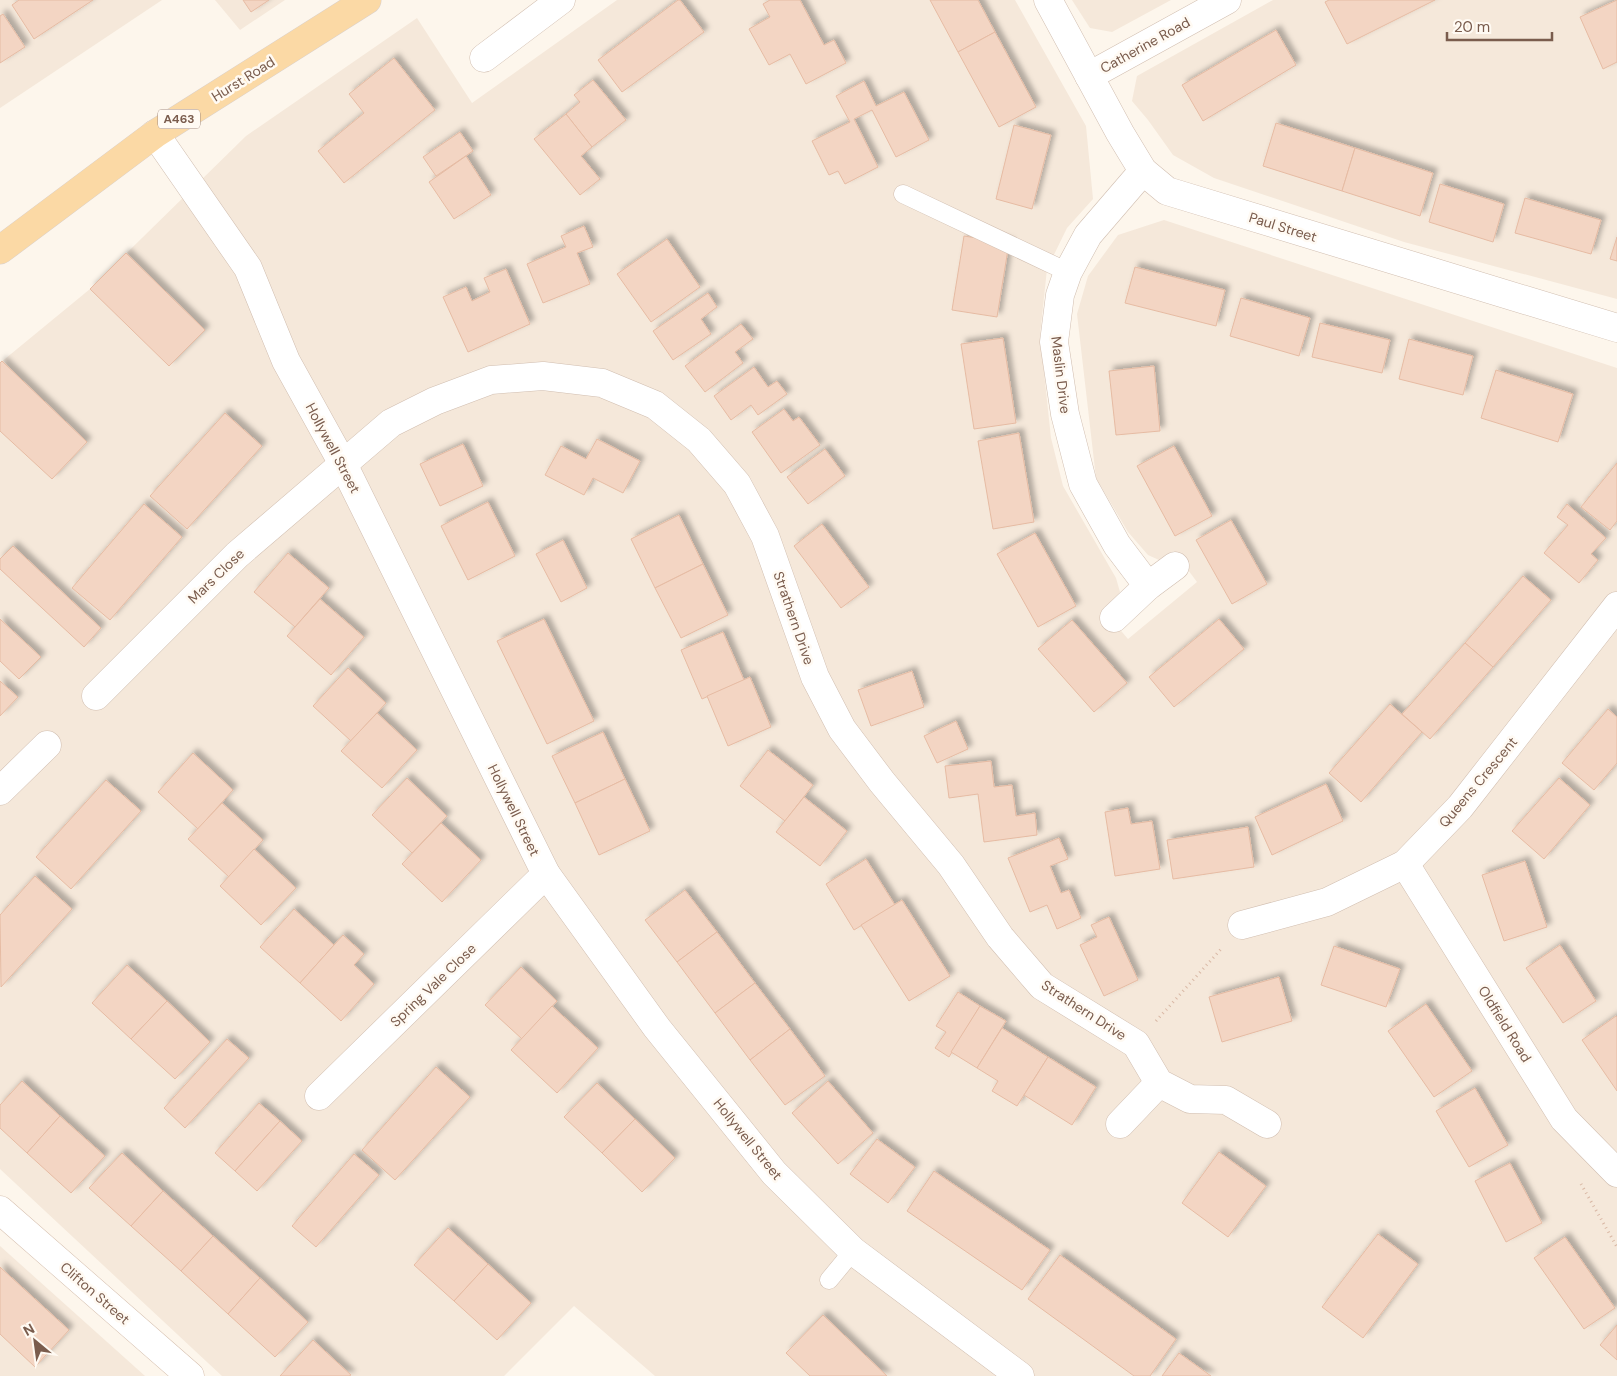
<svg xmlns="http://www.w3.org/2000/svg" width="1617" height="1376" font-family="'DM Sans',sans-serif">
	<style>
		.residential { fill: #f5e8da }
		.building { fill: #f3d5c3; stroke: #e6bba3; filter: url(#shadow) }
		.lines { fill: none; stroke-linecap: round; stroke-linejoin: round }
		.lane-casing { stroke: #d1beb0; stroke-width: 19 }
		.street-casing { stroke: #d1beb0; stroke-width: 29 }
		.secondary-casing { stroke: #d6c0b0; stroke-width: 29 }
		.primary-casing { stroke: #dad1cd; stroke-width: 29 }
		.path { stroke: #d9b8a5; stroke-width: 3; stroke-dasharray: 1 4; stroke-linecap: butt }
		.lane { stroke: #fff; stroke-width: 18 }
		.street { stroke: #fff; stroke-width: 28 }
		.secondary { stroke: #fff; stroke-width: 28 }
		.primary { stroke: #fbd9a5; stroke-width: 28 }
		.labels { text-anchor: middle; dominant-baseline: central; stroke-width: 5; stroke-linejoin: round; paint-order: stroke }
		.shield { fill: #fffaf3; stroke: #a28b7f; stroke-width: 1 }
		.shield-label { font-size: 12px; font-weight: bold; fill: #7a5c4d }
		.street-label { font-size: 14px; fill: #7a5c4d; stroke: #fffaf3 }
	</style>
	<defs>
		<filter id="shadow"><feDropShadow dx="4.5" dy="-4.5" stdDeviation="2.5" flood-color="#0004"/></filter>
	</defs>
	<rect width="100%" height="100%" fill="#fdf6ec"/>
	<g class="residential">
		<polygon points="0,0 162,0 0,108"/>
		<polygon points="215,0 285,0 240,30"/>
		<polygon points="617,0 1015,0 1086,126 1093,199 1067,228 1047,269 1040,335 1051,438 1063,486 1116,578 1120,592 1105,612 1128,639 1197,582 1174,551 1159,560 1148,555 1128,532 1096,478 1077,314 1088,276 1118,235 1164,220 1617,368 1617,1376 655,1376 574,1306 504,1376 222,1376 0,1169 0,363 90,289 246,136 417,18 472,103"/>
		<polygon points="1072,0 1171,0 1112,32 1090,28"/>
		<polygon points="1273,0 1617,0 1617,299 1404,242 1214,178 1173,155 1148,120 1132,101 1137,76"/>
		<polygon points="0,1246 145,1376 0,1376"/>
	</g>
	<g class="building">
		<polygon points="19,0 93,0 34,39 12,5"/>
		<polygon points="243,0 269,0 251,12"/>
		<polygon points="678,0 680,0 704,32 622,92 598,60"/>
		<polygon points="770,0 800,0 824,45 834,40 846,63 806,84 790,54 769,65 749,29 770,17 763,4"/>
		<polygon points="930,0 978,0 995,32 958,52"/>
		<polygon points="1329,0 1435,0 1347,44 1325,2"/>
		<polygon points="1617,0 1617,62 1603,69 1580,17"/>
		<polygon points="3,14 25,47 0,63 0,16"/>
		<polygon points="1276,30 1296,65 1203,121 1182,85"/>
		<polygon points="995,32 1036,107 999,127 958,52"/>
		<polygon points="394,58 435,110 344,183 318,151 364,113 349,94"/>
		<polygon points="593,80 626,120 592,147 566,114 580,102 574,95"/>
		<polygon points="864,81 876,106 904,92 929,140 896,157 872,110 854,119 878,167 845,184 838,171 829,175 812,141 850,122 836,96"/>
		<polygon points="566,114 592,147 581,156 600,179 580,195 534,139"/>
		<polygon points="1276,123 1355,148 1342,191 1263,166"/>
		<polygon points="1014,125 1051,135 1032,209 996,199"/>
		<polygon points="460,132 473,151 436,176 423,157"/>
		<polygon points="1355,148 1433,173 1420,216 1342,191"/>
		<polygon points="466,156 491,195 454,219 429,182"/>
		<polygon points="1440,184 1504,204 1493,242 1429,222"/>
		<polygon points="1525,198 1601,220 1591,254 1515,233"/>
		<polygon points="584,226 593,247 577,253 590,284 543,303 527,264 566,247 561,236"/>
		<polygon points="964,236 1009,243 997,317 952,310"/>
		<polygon points="1617,237 1617,261 1610,259"/>
		<polygon points="667,239 700,287 651,322 617,274"/>
		<polygon points="126,253 205,330 169,366 90,289"/>
		<polygon points="1135,267 1225,290 1216,326 1125,303"/>
		<polygon points="506,269 530,324 468,352 443,297 466,287 472,301 490,292 484,278"/>
		<polygon points="708,293 717,307 701,319 711,334 673,360 653,331"/>
		<polygon points="1241,298 1310,318 1299,356 1230,336"/>
		<polygon points="1320,323 1390,340 1382,373 1312,357"/>
		<polygon points="741,324 753,339 735,352 743,363 705,392 685,366"/>
		<polygon points="1003,338 1016,423 974,429 961,344"/>
		<polygon points="1409,339 1473,356 1463,395 1399,379"/>
		<polygon points="2,361 87,442 52,479 0,431 0,363"/>
		<polygon points="1154,366 1160,431 1116,435 1109,371"/>
		<polygon points="754,367 768,387 777,381 787,394 758,415 751,405 731,420 714,396"/>
		<polygon points="1496,370 1573,394 1558,442 1481,418"/>
		<polygon points="784,409 793,421 799,417 820,445 781,473 752,432"/>
		<polygon points="225,413 262,446 187,529 150,496"/>
		<polygon points="1019,433 1034,522 993,529 978,441"/>
		<polygon points="597,439 640,461 623,493 593,478 584,495 545,475 561,446 586,459"/>
		<polygon points="463,444 483,486 440,506 420,464"/>
		<polygon points="1174,446 1212,516 1175,536 1137,466"/>
		<polygon points="825,449 845,476 808,504 787,477"/>
		<polygon points="1617,463 1617,521 1610,530 1581,507"/>
		<polygon points="488,502 515,556 468,580 441,526"/>
		<polygon points="144,504 182,537 110,620 72,588"/>
		<polygon points="1567,504 1606,538 1591,554 1598,560 1579,583 1544,553 1568,525 1557,517"/>
		<polygon points="679,515 703,564 655,588 631,539"/>
		<polygon points="1231,520 1267,584 1232,604 1196,540"/>
		<polygon points="822,524 869,587 841,608 794,546"/>
		<polygon points="1035,533 1076,606 1038,627 997,554"/>
		<polygon points="563,540 587,588 561,602 536,554"/>
		<polygon points="13,546 101,628 84,647 0,569 0,559"/>
		<polygon points="288,553 329,588 295,627 254,592"/>
		<polygon points="703,564 728,615 681,638 655,588"/>
		<polygon points="1523,576 1551,600 1493,667 1465,643"/>
		<polygon points="320,599 364,637 331,675 287,636"/>
		<polygon points="0,619 41,657 19,679 0,661"/>
		<polygon points="544,619 594,721 547,744 497,641"/>
		<polygon points="1219,619 1244,649 1174,707 1149,677"/>
		<polygon points="1072,620 1127,683 1094,712 1038,649"/>
		<polygon points="723,632 744,680 702,699 681,650"/>
		<polygon points="1465,643 1493,667 1430,739 1402,714"/>
		<polygon points="348,668 386,703 351,741 313,706"/>
		<polygon points="912,671 924,707 871,726 858,690"/>
		<polygon points="750,677 771,727 728,746 707,696"/>
		<polygon points="0,681 18,697 0,716"/>
		<polygon points="1390,704 1422,732 1361,802 1329,773"/>
		<polygon points="1608,709 1617,717 1617,763 1594,790 1562,763"/>
		<polygon points="377,713 417,750 382,788 341,751"/>
		<polygon points="956,721 968,749 937,763 924,736"/>
		<polygon points="603,732 625,779 575,803 552,756"/>
		<polygon points="768,750 813,785 785,821 740,786"/>
		<polygon points="193,753 233,790 198,829 158,792"/>
		<polygon points="991,761 994,787 1012,785 1016,816 1035,813 1037,835 984,842 978,794 949,798 945,766"/>
		<polygon points="407,778 447,816 412,853 372,815"/>
		<polygon points="1559,778 1590,805 1544,859 1512,831"/>
		<polygon points="625,779 650,831 599,855 575,803"/>
		<polygon points="106,780 141,811 71,889 36,857"/>
		<polygon points="1326,784 1343,821 1272,855 1255,817"/>
		<polygon points="804,797 847,831 820,866 776,832"/>
		<polygon points="222,803 263,840 229,877 188,839"/>
		<polygon points="1128,808 1131,824 1152,821 1160,869 1115,876 1105,812"/>
		<polygon points="441,823 481,860 442,902 402,864"/>
		<polygon points="1248,827 1254,867 1173,879 1167,840"/>
		<polygon points="1059,838 1068,859 1050,866 1061,893 1069,890 1081,918 1057,929 1047,905 1030,912 1008,858"/>
		<polygon points="254,849 296,888 261,925 220,886"/>
		<polygon points="866,859 895,905 854,930 826,884"/>
		<polygon points="1525,861 1547,927 1504,941 1482,875"/>
		<polygon points="35,876 72,909 1,987 0,915"/>
		<polygon points="685,890 717,932 677,962 645,920"/>
		<polygon points="902,900 950,976 909,1001 861,925"/>
		<polygon points="294,909 334,945 300,983 260,947"/>
		<polygon points="1109,917 1138,980 1104,996 1080,945 1097,937 1091,925"/>
		<polygon points="717,932 755,983 715,1013 677,962"/>
		<polygon points="343,935 364,954 354,965 374,984 341,1021 300,983"/>
		<polygon points="1560,945 1596,1001 1563,1023 1526,968"/>
		<polygon points="1334,946 1400,969 1386,1007 1321,985"/>
		<polygon points="127,965 167,1001 131,1039 92,1003"/>
		<polygon points="521,967 557,1001 522,1039 485,1005"/>
		<polygon points="1279,977 1292,1021 1222,1042 1209,997"/>
		<polygon points="755,983 790,1029 750,1060 715,1013"/>
		<polygon points="958,992 980,1006 949,1057 935,1048 946,1032 936,1026"/>
		<polygon points="167,1001 210,1042 175,1079 131,1039"/>
		<polygon points="1426,1004 1472,1071 1434,1097 1388,1031"/>
		<polygon points="552,1006 598,1048 557,1093 511,1050"/>
		<polygon points="980,1006 1006,1021 977,1068 951,1052"/>
		<polygon points="1616,1016 1617,1017 1617,1091 1582,1040"/>
		<polygon points="1002,1028 1048,1057 1017,1106 992,1091 998,1081 977,1068"/>
		<polygon points="790,1029 825,1076 785,1105 750,1060"/>
		<polygon points="227,1039 249,1058 185,1128 164,1108"/>
		<polygon points="1048,1057 1096,1087 1072,1125 1024,1095"/>
		<polygon points="436,1067 470,1097 395,1180 362,1150"/>
		<polygon points="22,1081 60,1116 27,1153 0,1128 0,1105"/>
		<polygon points="828,1081 873,1133 838,1164 792,1113"/>
		<polygon points="597,1083 635,1119 602,1153 564,1117"/>
		<polygon points="1475,1088 1508,1145 1469,1167 1436,1111"/>
		<polygon points="259,1103 280,1121 235,1171 215,1153"/>
		<polygon points="60,1116 105,1156 71,1193 27,1153"/>
		<polygon points="635,1119 675,1158 642,1192 602,1153"/>
		<polygon points="280,1121 302,1141 257,1191 235,1171"/>
		<polygon points="877,1139 915,1167 888,1203 850,1174"/>
		<polygon points="1219,1152 1266,1186 1228,1237 1182,1203"/>
		<polygon points="122,1153 163,1191 131,1226 89,1188"/>
		<polygon points="354,1154 379,1175 316,1247 292,1226"/>
		<polygon points="1510,1163 1542,1223 1506,1242 1475,1181"/>
		<polygon points="934,1171 1050,1250 1022,1290 907,1211"/>
		<polygon points="163,1191 213,1236 181,1271 131,1226"/>
		<polygon points="448,1228 488,1264 454,1301 414,1265"/>
		<polygon points="1378,1234 1418,1264 1363,1338 1322,1307"/>
		<polygon points="213,1236 260,1278 228,1314 181,1271"/>
		<polygon points="1565,1237 1615,1308 1584,1329 1534,1258"/>
		<polygon points="1060,1255 1176,1339 1150,1376 1134,1376 1028,1299"/>
		<polygon points="488,1264 531,1303 497,1340 454,1301"/>
		<polygon points="0,1267 69,1330 35,1367 0,1334"/>
		<polygon points="260,1278 308,1322 275,1357 228,1314"/>
		<polygon points="823,1315 887,1376 810,1376 786,1353"/>
		<polygon points="1617,1325 1617,1360 1600,1345"/>
		<polygon points="313,1340 351,1375 349,1376 280,1376"/>
		<polygon points="1179,1353 1211,1376 1162,1376"/>
	</g>
	<g class="lines">
		<g class="lane-casing">
			<g id="lane">
				<polyline points="903,194 1068,272"/>
				<polyline points="829,1280 853,1251"/>
			</g>
		</g>
		<g class="street-casing">
			<g id="street">
				<polyline points="1048,0 1120,133 1143,171 1167,191 1617,328"/>
				<polyline points="484,58 561,0"/>
				<polyline points="1089,76 1227,0"/>
				<polyline points="155,134 248,268 286,361 343,464 546,874 657,1028 774,1173 853,1251 1020,1376"/>
				<polyline points="1143,171 1088,235 1068,272 1060,295 1054,342 1065,414 1083,484 1117,545 1148,586"/>
				<polyline points="1114,618 1148,586 1175,566"/>
				<polyline points="96,696 237,555 391,423 435,401 491,380 543,376 602,383 655,405 699,440 737,484 765,536 815,677 842,729 882,782 951,865 1000,937 1042,986 1136,1044 1159,1083 1190,1099 1226,1100 1267,1124"/>
				<polyline points="0,791 47,745"/>
				<polyline points="1405,864 1564,1119 1617,1173"/>
				<polyline points="1242,925 1327,902 1405,864 1460,807 1617,606"/>
				<polyline points="319,1096 546,874"/>
				<polyline points="1120,1124 1159,1083"/>
			</g>
		</g>
		<g class="secondary-casing">
			<polyline id="secondary" points="0,1210 190,1376"/>
		</g>
		<g class="primary-casing">
			<polyline id="primary" points="0,250 155,134 367,0"/>
		</g>
		<g class="path">
			<polyline points="1156,1021 1222,948"/>
			<polyline points="1581,1184 1617,1247"/>
		</g>
		<use href="#lane" class="lane"/>
		<use href="#street" class="street"/>
		<use href="#secondary" class="secondary"/>
		<use href="#primary" class="primary"/>
	</g>
	<g class="labels">
		<rect class="shield" x="158" y="109.5" width="42" height="19" rx="4"/>
		<g class="shield-label">
			<text x="179" y="119">A463</text>
		</g>
		<g class="street-label">
			<text transform="translate(1145 45) rotate(-29)">Catherine Road</text>
			<text transform="translate(243 79) rotate(-32)">Hurst Road</text>
			<text transform="translate(1283 227) rotate(17)">Paul Street</text>
			<text transform="translate(1061 375) rotate(83)">Maslin Drive</text>
			<text transform="translate(333 448) rotate(62)">Hollywell Street</text>
			<text transform="translate(216 576) rotate(-44)">Mars Close</text>
			<text transform="translate(794 618) rotate(71)">Strathern Drive</text>
			<text transform="translate(1478 782) rotate(-50)">Queens Crescent</text>
			<text transform="translate(514 810) rotate(64)">Hollywell Street</text>
			<text transform="translate(433 985) rotate(-44)">Spring Vale Close</text>
			<text transform="translate(1084 1010) rotate(33)">Strathern Drive</text>
			<text transform="translate(1505 1024) rotate(58)">Oldfield Road</text>
			<text transform="translate(748 1139) rotate(51)">Hollywell Street</text>
			<text transform="translate(95 1293) rotate(41)">Clifton Street</text>
		</g>
	</g>
	<g transform="translate(35 1341) rotate(331)" stroke="#fffaf3" stroke-width="4" paint-order="stroke">
	<path d="M0-4L9 19L0 12L-9 19Z" fill="#7a5c4d"/>
	<text y="-8" font-size="14" font-weight="bold" text-anchor="middle" fill="#7a5c4d">N</text>
	</g>
	<path d="M1447 32v8h105v-8" fill="none" stroke="#7a5c4d" stroke-width="2.5"/>
	<text x="1454" y="32" font-size="15" fill="#7a5c4d" stroke="#fffaf3" stroke-width="4" paint-order="stroke">20 m</text>
</svg>
